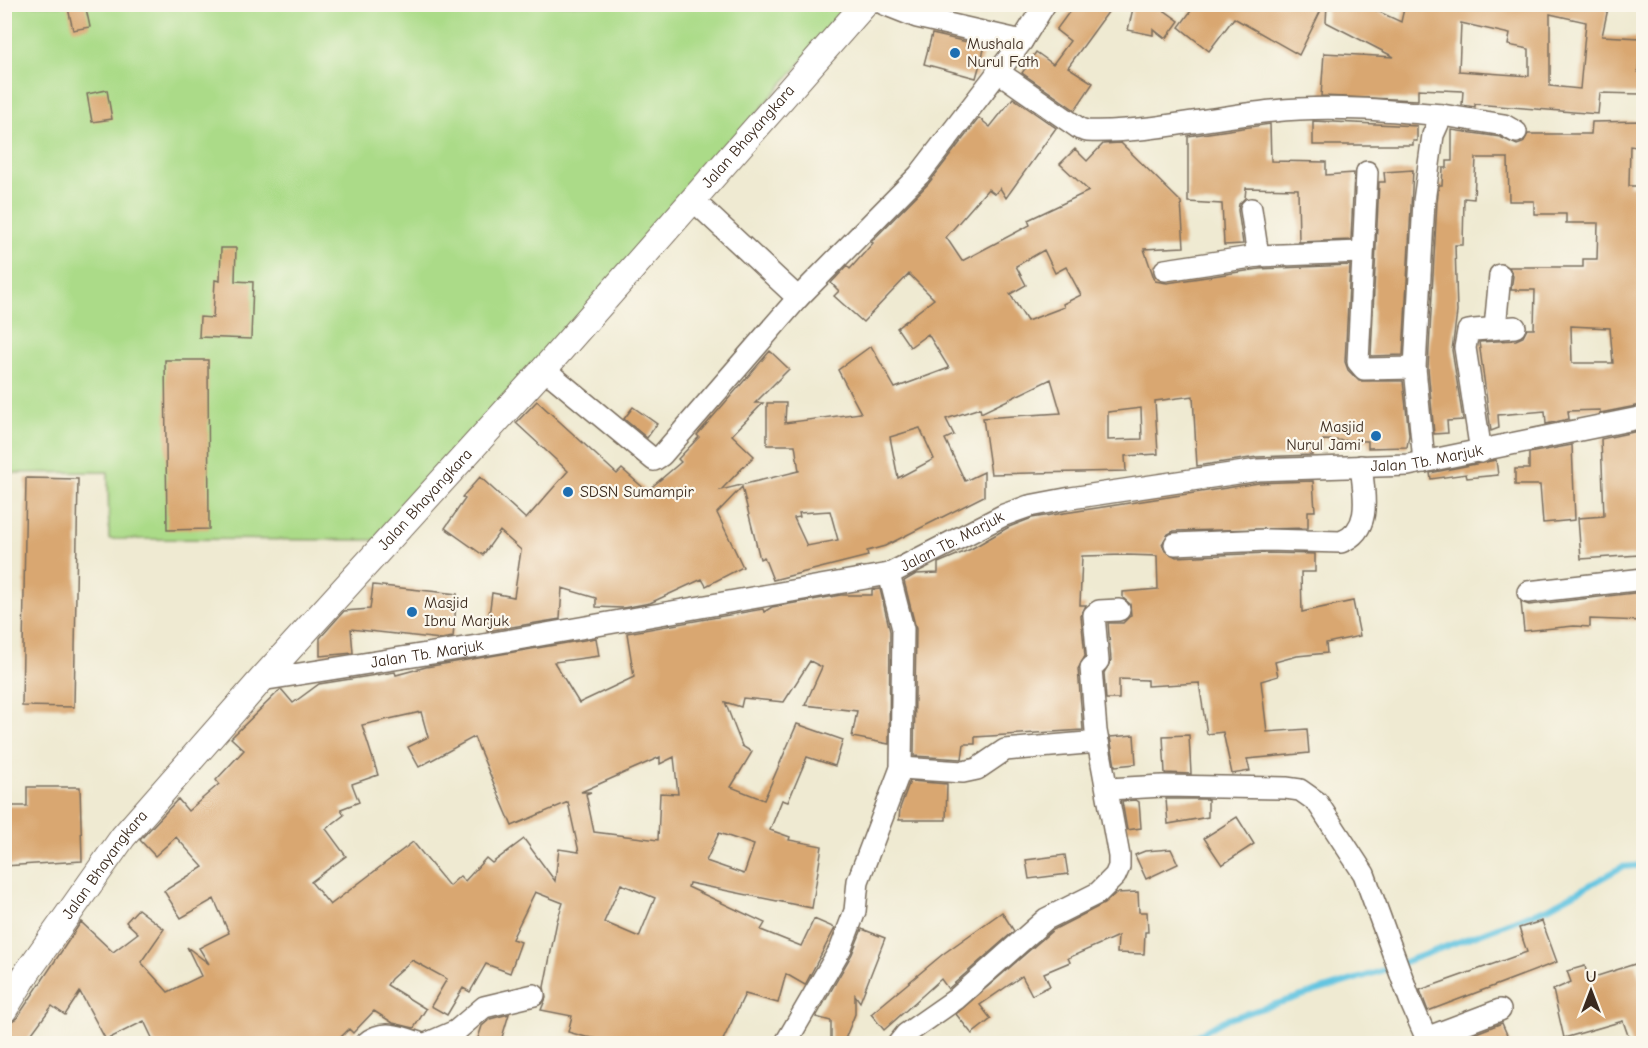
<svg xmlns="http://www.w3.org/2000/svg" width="1648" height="1048" font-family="'Comic Neue',sans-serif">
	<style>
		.green { fill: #abdb88; stroke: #738253; stroke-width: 1.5 }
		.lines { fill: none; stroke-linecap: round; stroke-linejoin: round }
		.stream { stroke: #63c5e1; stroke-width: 6 }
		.building { fill: #d9a771; fill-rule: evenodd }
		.minor-casing { stroke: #7a6d5d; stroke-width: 24 }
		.tertiary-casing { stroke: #7a6d5d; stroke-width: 28 }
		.minor { stroke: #fff; stroke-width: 21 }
		.tertiary { stroke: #fff; stroke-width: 26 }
		.poi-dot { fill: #1f6fb2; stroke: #fbf7ec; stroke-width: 2 }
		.labels { text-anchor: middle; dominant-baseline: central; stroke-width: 4.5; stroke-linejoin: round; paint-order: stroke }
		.poi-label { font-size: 16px; fill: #3b2a1e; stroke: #fbf7ec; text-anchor: start }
		.street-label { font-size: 16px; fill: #3b2a1e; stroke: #fbf7ec }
	</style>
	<rect width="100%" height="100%" fill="#fbf7ec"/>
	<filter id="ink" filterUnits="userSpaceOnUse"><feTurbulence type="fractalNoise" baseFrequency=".0167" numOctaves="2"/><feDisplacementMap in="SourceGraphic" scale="12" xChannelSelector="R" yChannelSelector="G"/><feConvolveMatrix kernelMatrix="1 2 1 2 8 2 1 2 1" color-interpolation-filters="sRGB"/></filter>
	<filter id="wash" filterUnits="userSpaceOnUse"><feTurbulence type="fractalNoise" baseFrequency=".008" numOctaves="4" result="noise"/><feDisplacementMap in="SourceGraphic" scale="24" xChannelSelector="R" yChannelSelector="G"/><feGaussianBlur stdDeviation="1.35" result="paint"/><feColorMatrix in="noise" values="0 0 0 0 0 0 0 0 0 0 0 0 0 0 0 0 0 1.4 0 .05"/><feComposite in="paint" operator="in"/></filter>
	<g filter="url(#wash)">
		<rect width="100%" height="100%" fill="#efead2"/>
		<polygon class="green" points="4,5 851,5 386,540 109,539 108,472 5,473"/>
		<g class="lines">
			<polyline class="stream" points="1182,1044 1225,1020 1378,972 1548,908 1622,867 1644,865"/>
		</g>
		<g id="blocks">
			<g class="building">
				<polygon points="67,4 85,4 90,27 73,30"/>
				<polygon points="1075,4 1114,4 1068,67 1093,83 1075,110 1022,73 1036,52 1053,64 1070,41 1056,30"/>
				<polygon points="1134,4 1145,4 1165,11 1179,21 1166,39 1153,29 1153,35 1128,30"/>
				<polygon points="1196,4 1324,4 1299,55 1234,18 1209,51 1179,27"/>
				<path d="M1327 4H1362L1401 22 1405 4H1609L1602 36 1640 38 1638 72 1640 73V94L1600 93 1598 114 1475 104V107L1462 105 1463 91 1418 89V100L1321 96 1324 53 1394 57 1326 22ZM1550 14 1586 22 1580 89 1550 86ZM1461 23 1510 34 1508 45 1529 49V76L1459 71Z"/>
				<polygon points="932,34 985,46 976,78 924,64"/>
				<polygon points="107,90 112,119 92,122 87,94"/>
				<path d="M1013 98 1056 128 1006 198 1000 188 995 194 988 189 946 237 962 261 1030 225 1028 220 1089 191 1060 164 1075 149 1087 161 1103 144 1121 143 1181 202 1184 247 1144 249 1155 281 1167 283 1259 269 1350 265 1345 362 1348 370 1359 381H1403L1409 435 1407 447 1368 448V441L1323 440 1322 446H1312V455L1257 457 1197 466 1193 396 1155 401 1158 454 1125 456 1126 471 991 474 983 418 1061 413 1051 379 981 413 980 408 946 419 954 435 945 439 965 481 984 472V496L885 546 867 551 868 556 773 580 764 557 760 559 742 487 717 513 743 567 706 586 702 579 650 603 623 608 596 607V598L562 588 560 619 487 631 492 593 514 597 521 550 500 531 483 555 445 528 465 499 462 497 480 477 526 519 568 471 516 423 537 401 617 474 622 469 647 491 681 462 678 459 699 437 697 435 770 351 789 369 755 403H763L732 435 754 456 721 490 799 471 795 445H767V403H786L785 423 861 413 838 370 871 346 895 388 949 368 928 334 910 347 897 328 934 299 909 274 863 322 834 296 839 291 831 283 847 266 850 269 873 243 871 242 928 184 979 118 990 127ZM1044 250 1055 273 1066 267 1081 295 1063 304 1064 307 1027 321 1010 294 1026 285 1016 266ZM1141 408 1142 439 1108 440V412ZM920 428 934 459 898 478 890 437ZM830 511 838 540 807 546 794 518 800 517 799 513Z"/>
				<polygon points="1313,121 1417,126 1417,141 1413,141 1413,145 1313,145"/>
				<path d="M1644 121V148L1630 146 1629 186H1638L1637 216H1644L1641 405 1600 413V410L1568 411 1569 419 1546 424 1545 411 1498 415 1499 428 1491 431 1479 342 1516 340 1523 337 1527 329H1534L1535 290H1511L1513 276 1509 267H1583V259H1597L1598 223H1566V214H1534V201H1509L1508 158H1476L1474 199 1464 198 1463 245H1455L1457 312 1452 350 1463 420 1447 421 1448 433 1434 434 1428 368 1437 202 1439 185H1442L1443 168H1447V161H1452V130L1500 137 1517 145 1523 143 1528 134H1591L1592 122ZM1571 326 1610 328 1613 363H1572Z"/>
				<polygon points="1270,124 1271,161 1326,162 1326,175 1354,173 1351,240 1299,242 1298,189 1246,188 1245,198 1239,204 1238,210 1243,244 1224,245 1222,204 1188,202 1188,136"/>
				<polygon points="1413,170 1403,355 1371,356 1379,182 1385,182 1384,172"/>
				<polygon points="221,248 236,248 235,281 253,282 251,339 199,337 200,317 213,318 215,280 220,281"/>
				<polygon points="165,360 208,360 209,529 167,530"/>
				<polygon points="633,407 657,424 647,438 624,419"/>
				<polygon points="1643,430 1644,551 1638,551 1639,555 1581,559 1578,518 1604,516 1601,439"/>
				<polygon points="1572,445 1575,520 1543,523 1540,485 1515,485 1515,469 1529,469 1529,453"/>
				<polygon points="1496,460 1498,475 1467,478 1466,474 1431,479 1430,473"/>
				<polygon points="26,478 78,479 74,707 22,706"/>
				<polygon points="1313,481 1315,511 1308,511 1308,528 1174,531 1168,534 1162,544 1165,551 1176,557 1267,553 1315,554 1315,572 1301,572 1302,612 1353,601 1360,636 1326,643 1327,653 1297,656 1275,662 1278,676 1261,681 1267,732 1307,729 1309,753 1247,759 1250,771 1232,774 1223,732 1207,734 1199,683 1147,686 1147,680 1119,679 1119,699 1106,699 1104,673 1111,660 1108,623 1123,623 1131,615 1130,604 1123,598 1123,592 1158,589 1157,556 1126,555 1082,556 1080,605 1086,605 1081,616 1085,656 1078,669 1083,730 975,737 975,744 964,744 962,759 914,756 916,629 904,581 916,574 938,573 938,563 971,549 1009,527 1032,518 1259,483"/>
				<polygon points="373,585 457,594 453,637 441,639 351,629 353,653 320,656 320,638 344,611 370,609"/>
				<path d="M880 589 890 631 889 744 852 737 857 711 805 705 822 667 810 661 784 702 743 698 741 707 725 702 742 746 752 752 731 787 764 800 797 724 843 740 835 766 807 757 788 802 782 800 770 830 790 837 789 840 822 846 812 908 689 883 688 887 765 923 761 930 801 946 814 919 835 928 805 985 786 974 778 1003 745 994 721 1044H630L586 1037 568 1032 572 1016 541 1010 546 998 544 987 557 921 563 903 535 892 512 939 521 942 510 973 486 964 470 992 463 988 447 1015 431 1006 447 979 412 960 391 979 387 985 426 1009 414 1028 393 1023 374 1011 353 1033 349 1029 334 1044H155L144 1021 106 1040 80 992 65 1015 52 1006 24 1044H4V1025L17 1018 81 922 113 952 138 933 126 922 138 909 164 929 141 962 168 992 201 976 187 947 209 964 199 948 229 933 214 899 181 918 164 891 203 867 176 837 155 856 140 840 178 799 188 811 219 784 216 780 244 750 231 738 280 690H282L293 703 319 684 395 672 396 675 426 667 596 638 599 656 554 662 579 703 634 677 627 633 763 609 764 612 772 607 841 595H872V590ZM421 712 428 737 408 747 419 767 474 737 512 826 568 802 579 852 559 849 555 881 524 839 492 863 486 858 465 881 460 876 449 886 413 842 330 905 311 882 346 856 326 829 344 815 341 809 359 802 352 784 378 775 362 725ZM660 757V764L674 757 678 794 660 793 658 840 594 832 586 794 591 792H581ZM719 833 754 845 744 874 706 861ZM621 884 655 898 639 937 604 922Z"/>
				<polygon points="1643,592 1643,621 1590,619 1590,627 1574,626 1524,631 1521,602 1529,605"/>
				<polygon points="1134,735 1136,764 1115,766 1110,737"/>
				<polygon points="1189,735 1191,774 1165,773 1163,736"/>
				<polygon points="910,781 947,784 946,820 899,820 900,808"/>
				<polygon points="27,787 80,787 82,861 4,866 4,806 27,806"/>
				<polygon points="1166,799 1208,799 1208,817 1168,824"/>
				<polygon points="1136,800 1139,802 1141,828 1127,830 1122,801"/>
				<polygon points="1237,817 1254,844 1222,865 1204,838"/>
				<polygon points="1171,849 1178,864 1146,879 1135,855 1145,851"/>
				<polygon points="1065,855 1068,874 1029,879 1026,860"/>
				<polygon points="1138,892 1139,912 1147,912 1148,932 1145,932 1144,954 1117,953 1118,936 1068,958 1070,962 1044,973 1050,986 1032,995 1022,976 980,1005 991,1019 972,1034 956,1014 1053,930 1104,904 1116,893"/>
				<polygon points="1002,912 1014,931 948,989 941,979 884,1030 871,1014 943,954"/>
				<polygon points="1542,921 1557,962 1428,1011 1420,990 1527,952 1519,928"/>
				<polygon points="862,929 885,938 860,1002 855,995 855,1014 843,1044 831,1044 831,1021 816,1017 852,954"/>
				<polygon points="1635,964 1644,992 1644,1044 1631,1044 1623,1021 1564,1038 1553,990 1571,982 1567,971 1585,966 1588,979"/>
				<polygon points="509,1014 500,1044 476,1044 482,1026 490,1019"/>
				<polygon points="1502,1023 1511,1044 1474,1044 1471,1035"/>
			</g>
		</g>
	</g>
	<g filter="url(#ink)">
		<use href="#blocks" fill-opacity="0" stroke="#7a6d5d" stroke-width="1.5"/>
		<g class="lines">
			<g class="minor-casing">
				<g id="minor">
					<polyline points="884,4 917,17 1022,41"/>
					<path d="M997 71 1080 129 1087 131C1150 133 1211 117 1273 111 1328 105 1387 110 1442 115"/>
					<polyline points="1367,172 1358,362 1364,369 1415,368"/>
					<polyline points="1251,209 1258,256"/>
					<polyline points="1165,270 1258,256 1361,252"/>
					<polyline points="798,298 919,175 1022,41 1045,4"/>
					<polyline points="1495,328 1500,275"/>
					<polyline points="544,369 654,460 662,455 798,298 693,200"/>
					<polyline points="1481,452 1465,348 1468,331 1474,330 1515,327"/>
					<polyline points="1424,462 1415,368 1424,201 1433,135 1442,115 1504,125 1516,132"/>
					<path d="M1175 544 1267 540 1341 542C1373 530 1364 493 1361 466"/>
					<polyline points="1528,592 1644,579"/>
					<path id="s1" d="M261 680 477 646 889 574 1004 515 1029 506 1071 498 1258 470 1408 465 1644 417"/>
					<polyline points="901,768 963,772 977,769 1005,750 1098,742"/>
					<polyline points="1108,789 1163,786 1286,788 1300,790 1317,802 1364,874 1412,1005 1429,1044"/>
					<polyline points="1426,1038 1500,1010"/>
					<path d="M365 1044C382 1028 402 1037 422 1044"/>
					<polyline points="426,1044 456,1031 484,1007 534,995"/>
					<polyline points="785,1044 841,948 855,911 858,881 901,768 903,629 889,574"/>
					<polyline points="898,1044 906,1034 956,999 1046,919 1098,893 1115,876 1119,867 1119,856 1096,731 1091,668 1098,661 1094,615 1099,611 1119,610"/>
				</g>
			</g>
			<g class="tertiary-casing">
				<g id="tertiary">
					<path id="s2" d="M4 1010 28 971 123 837 261 680 544 369 865 4"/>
				</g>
			</g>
			<use href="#minor" class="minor"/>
			<use href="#tertiary" class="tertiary"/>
		</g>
	</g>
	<g class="poi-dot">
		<circle cx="955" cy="53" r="6"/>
		<circle cx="1376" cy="436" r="6"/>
		<circle cx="568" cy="492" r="6"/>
		<circle cx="412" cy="612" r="6"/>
	</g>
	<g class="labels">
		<g class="poi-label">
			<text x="967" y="44">Mushala<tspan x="967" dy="18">Nurul Fath</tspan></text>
			<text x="1364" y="427" text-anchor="end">Masjid<tspan x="1364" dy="18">Nurul Jami'</tspan></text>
			<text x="580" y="492">SDSN Sumampir</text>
			<text x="424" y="603">Masjid<tspan x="424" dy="18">Ibnu Marjuk</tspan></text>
		</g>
		<g class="street-label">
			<text stroke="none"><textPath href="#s2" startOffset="1149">Jalan Bhayangkara</textPath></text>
			<text stroke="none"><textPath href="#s1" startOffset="1194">Jalan Tb. Marjuk</textPath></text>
			<text stroke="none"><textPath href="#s2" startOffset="663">Jalan Bhayangkara</textPath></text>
			<text stroke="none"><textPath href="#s1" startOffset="708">Jalan Tb. Marjuk</textPath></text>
			<text stroke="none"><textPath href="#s1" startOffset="168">Jalan Tb. Marjuk</textPath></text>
			<text stroke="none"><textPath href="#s2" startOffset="177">Jalan Bhayangkara</textPath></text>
		</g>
	</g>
	<rect width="1648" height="1048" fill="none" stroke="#fbf7ec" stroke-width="24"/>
	<g transform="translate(1591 991)" stroke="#fbf7ec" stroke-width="4.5" paint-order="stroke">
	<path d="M0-4.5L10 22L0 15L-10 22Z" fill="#3b2a1e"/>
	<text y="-9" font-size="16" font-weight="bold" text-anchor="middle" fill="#3b2a1e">U</text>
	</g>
</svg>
